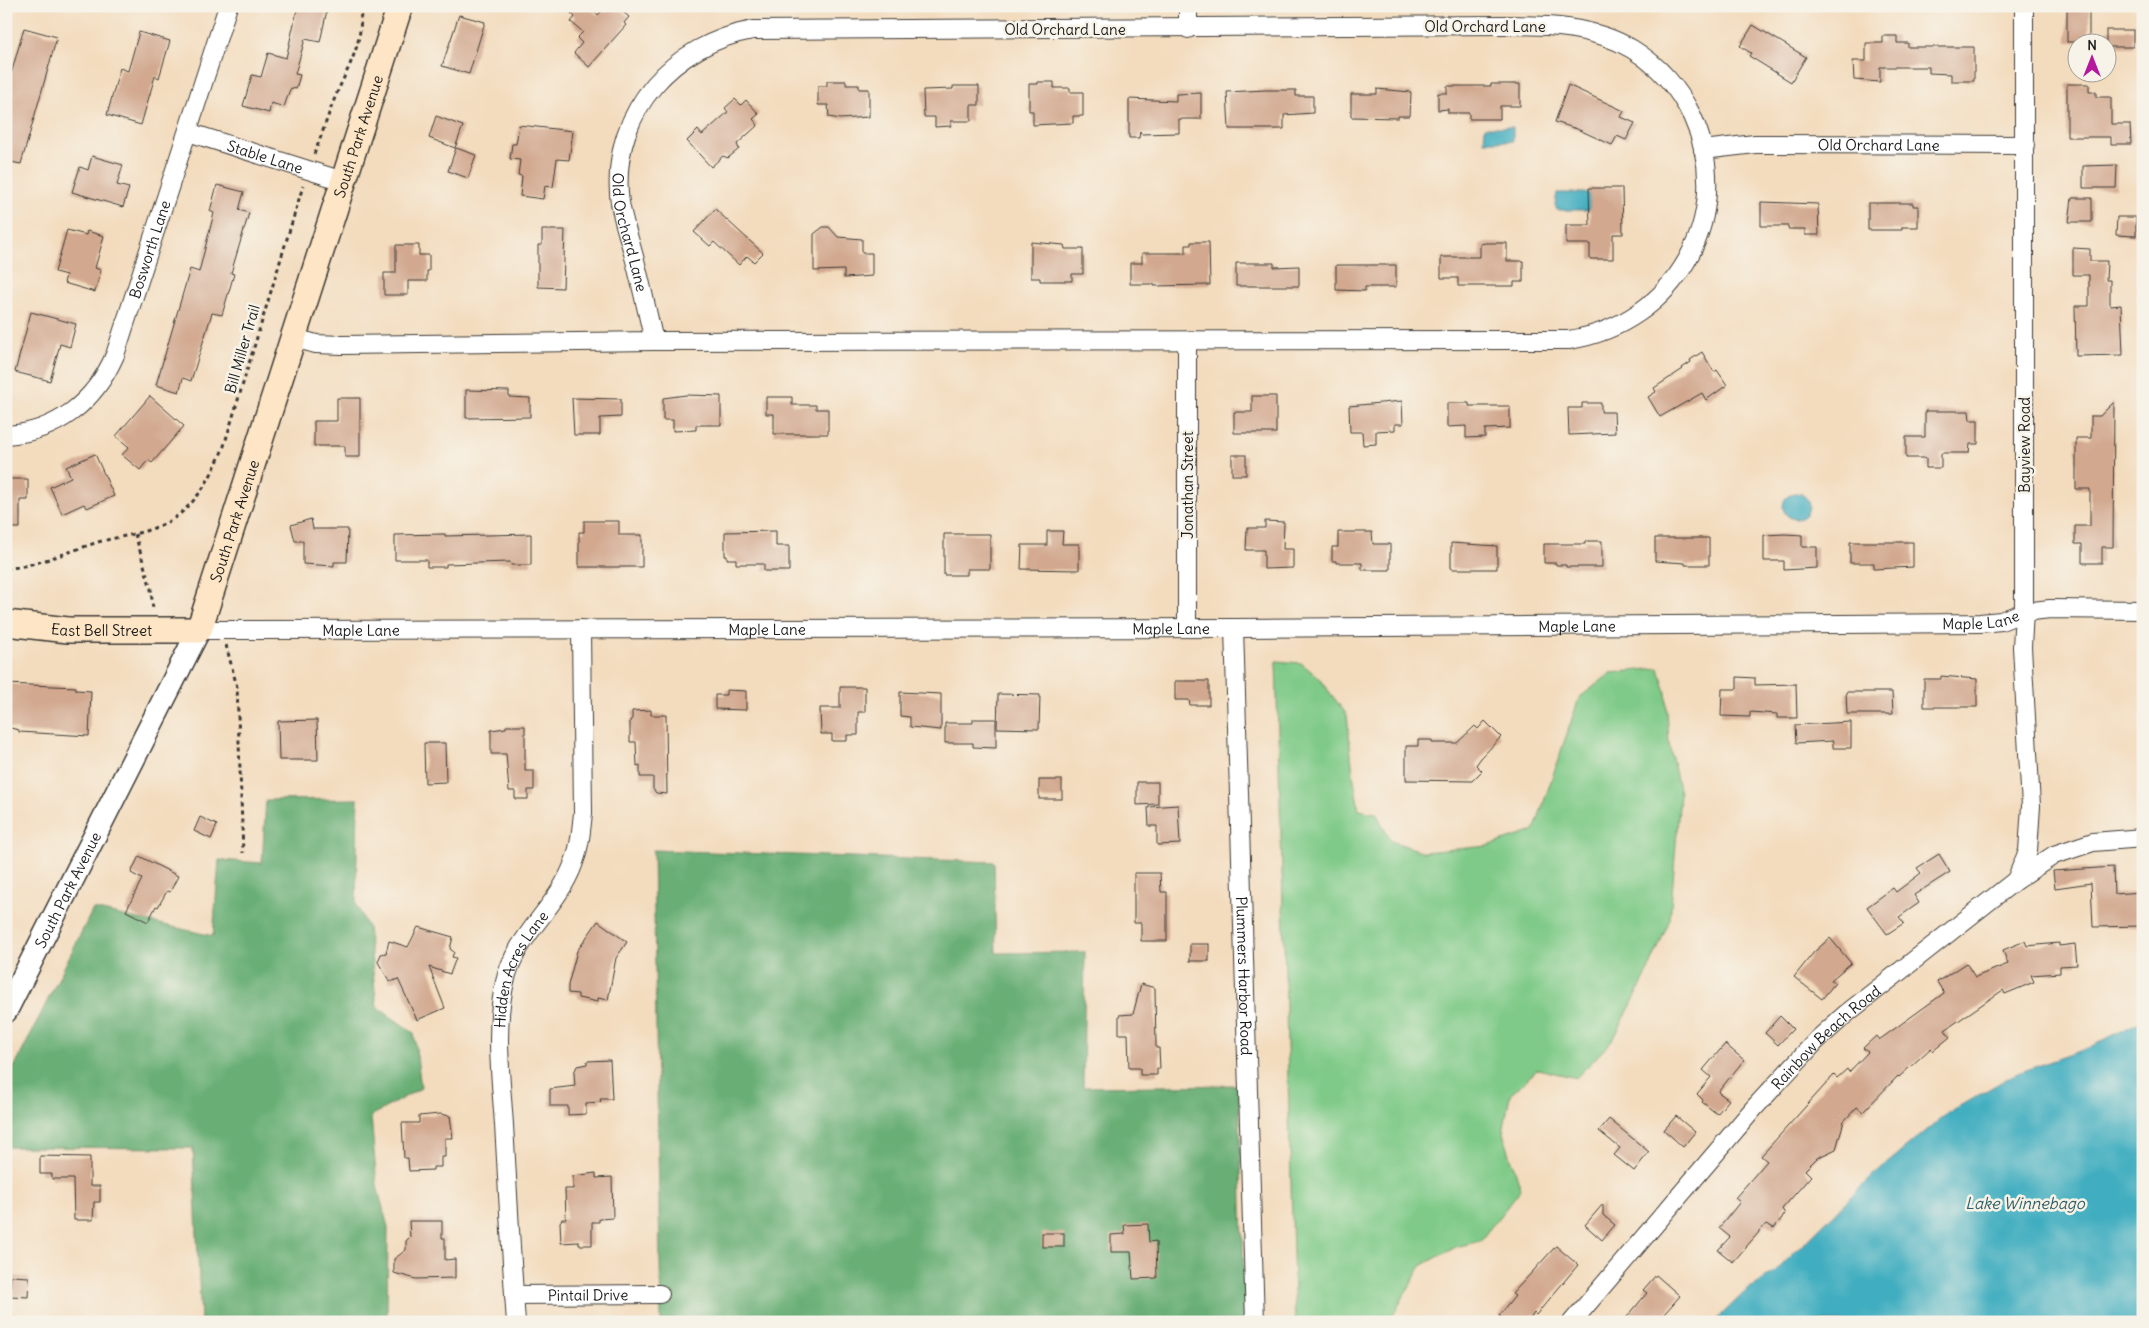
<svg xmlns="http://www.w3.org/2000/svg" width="2149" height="1328" font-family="Delius,sans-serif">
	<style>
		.green { fill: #7fca88; stroke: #4e7352 }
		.forest { fill: #67ae74; stroke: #426548 }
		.water { fill: #41adc0; stroke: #2e646e }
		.building { fill: #d2a88f }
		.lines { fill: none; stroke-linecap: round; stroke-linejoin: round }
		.minor-casing { stroke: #3c3934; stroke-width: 20 }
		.tertiary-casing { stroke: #3c3934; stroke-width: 25 }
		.secondary-casing { stroke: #3c3934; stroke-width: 28 }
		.path { stroke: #3c3934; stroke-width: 3; stroke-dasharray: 4 4; stroke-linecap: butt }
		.minor { stroke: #fff; stroke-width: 18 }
		.tertiary { stroke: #fff; stroke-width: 22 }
		.secondary { stroke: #fde5c5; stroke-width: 25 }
		.labels { text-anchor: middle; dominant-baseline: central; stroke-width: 5; stroke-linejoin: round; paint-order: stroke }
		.street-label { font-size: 15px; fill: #1c1c1c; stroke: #f7f3e8 }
		.water-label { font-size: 16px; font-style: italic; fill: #2d5d66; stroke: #f7f3e8 }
	</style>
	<rect width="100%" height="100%" fill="#f7f3e8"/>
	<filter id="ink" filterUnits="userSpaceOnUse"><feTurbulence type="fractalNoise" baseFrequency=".02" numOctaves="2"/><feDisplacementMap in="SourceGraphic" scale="10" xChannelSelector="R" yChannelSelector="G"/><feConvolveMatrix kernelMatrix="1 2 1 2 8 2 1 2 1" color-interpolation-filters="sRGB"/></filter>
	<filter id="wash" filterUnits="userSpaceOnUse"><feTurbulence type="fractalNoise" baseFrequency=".0096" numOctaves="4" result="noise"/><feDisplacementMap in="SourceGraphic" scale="20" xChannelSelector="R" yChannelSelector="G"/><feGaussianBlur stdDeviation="1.12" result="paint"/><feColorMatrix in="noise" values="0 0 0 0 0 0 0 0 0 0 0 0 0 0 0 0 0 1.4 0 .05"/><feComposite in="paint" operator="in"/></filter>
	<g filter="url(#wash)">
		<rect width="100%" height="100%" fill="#f3dbbd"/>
		<polygon class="green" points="1276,661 1301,663 1318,677 1347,715 1353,774 1359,810 1376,813 1391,841 1424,852 1488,846 1534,831 1579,698 1611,673 1659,668 1666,693 1669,744 1680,793 1670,919 1645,978 1613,1040 1576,1078 1538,1069 1510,1095 1503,1133 1521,1189 1480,1241 1456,1247 1421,1266 1389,1322 1295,1322"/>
		<g class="forest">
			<polygon points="358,799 356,904 368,928 377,1007 414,1033 421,1088 371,1116 377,1186 388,1227 387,1322 201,1322 193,1148 6,1147 6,1084 93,909 213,936 219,860 262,863 266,800"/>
			<polygon points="653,850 994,862 996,953 1085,952 1083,1087 1239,1085 1245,1322 661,1322"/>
		</g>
		<g class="water">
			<polygon points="1485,127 1513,127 1513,141 1484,141"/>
			<polygon points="1557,193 1589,193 1590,205 1589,210 1557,210 1555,205"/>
			<circle cx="1796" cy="506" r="13"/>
			<polygon points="2143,1020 2143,1322 1714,1322 1748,1289 1774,1273 1873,1175 1949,1112 2015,1074 2088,1048"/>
		</g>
		<g id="blocks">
			<g class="building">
				<polygon points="298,6 320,6 320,8 327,10 320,42 305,39 295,74 300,75 296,89 291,88 289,92 284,107 271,103 269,113 243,106 252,75 261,77 268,53 286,58"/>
				<polygon points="564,6 587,6 598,15 604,8 608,12 613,6 616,6 629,17 624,23 626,25 589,67 574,53 582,43 577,38 583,32 571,22 575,17"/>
				<rect x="2067" y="8" width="22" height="34"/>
				<polygon points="459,15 485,22 469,74 442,66"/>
				<polygon points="1753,25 1806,57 1791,82 1749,56 1751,53 1740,46"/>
				<polygon points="24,28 57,37 21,164 6,161 6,92"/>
				<rect x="2106" y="30" width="27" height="17"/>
				<polygon points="139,32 170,41 159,78 155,76 141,125 107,115 120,68 128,71"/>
				<polygon points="1883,36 1897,36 1897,43 1908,43 1908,47 1974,47 1974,81 1951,81 1951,74 1929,73 1929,67 1880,67 1880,82 1854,80 1853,61 1866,61 1866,43 1883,43"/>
				<polygon points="827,81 846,81 846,85 859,85 859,89 869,89 869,117 840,119 829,117 828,105 818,105 818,86 827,86"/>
				<polygon points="1038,82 1054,82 1054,88 1070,88 1070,92 1083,92 1083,116 1073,116 1073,123 1033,125 1033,111 1029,111 1029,84 1038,84"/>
				<polygon points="1491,84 1520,84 1520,106 1500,106 1500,119 1469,119 1469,113 1448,113 1448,109 1438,110 1438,93 1447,93 1447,86 1491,86"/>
				<polygon points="2067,84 2089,84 2089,92 2096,92 2096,97 2111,97 2111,124 2130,124 2131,144 2111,144 2111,137 2067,137"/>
				<polygon points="1568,85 1624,111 1621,117 1635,123 1626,140 1617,136 1612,145 1577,129 1555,122"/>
				<polygon points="953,86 979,86 979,105 971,105 971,121 951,121 951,126 935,127 935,117 924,117 923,90 953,89"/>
				<polygon points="1377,89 1411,92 1410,116 1398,116 1398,118 1351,117 1351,94 1377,94"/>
				<polygon points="1265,90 1296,90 1296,96 1313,96 1313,113 1284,115 1284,129 1229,129 1227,92"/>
				<polygon points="1201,93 1201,119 1179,119 1179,133 1141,134 1140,131 1139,138 1129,138 1129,99 1176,101 1176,94"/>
				<polygon points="735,99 741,105 746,100 759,114 753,119 758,125 737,144 739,149 728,158 723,156 711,167 687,141 698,130 702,135 728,112 725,108"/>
				<polygon points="436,116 463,126 455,148 429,138"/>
				<polygon points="519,125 573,131 569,160 557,159 553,187 545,186 543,199 520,196 522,176 518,175 520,160 510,159 512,144 516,144"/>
				<polygon points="456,148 476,155 468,178 448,171"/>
				<polygon points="92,156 123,165 117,185 129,188 123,207 72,192 80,167 88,170"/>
				<polygon points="2117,165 2116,188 2083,188 2083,166"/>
				<polygon points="217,185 244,192 239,210 249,213 231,273 234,274 222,315 212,313 191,381 183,378 179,392 156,385 190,269 199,272 214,213 210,211"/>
				<polygon points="1589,188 1622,188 1623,234 1613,234 1613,259 1590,259 1590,244 1566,244 1566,225 1590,225"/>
				<polygon points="2072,198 2092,198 2092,222 2069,222"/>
				<polygon points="1761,202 1818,204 1819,235 1805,235 1805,229 1788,229 1788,226 1761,226"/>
				<polygon points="1868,203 1913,203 1913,206 1918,206 1918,227 1902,227 1902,230 1868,230"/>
				<polygon points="715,209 763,253 754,262 747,256 739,265 714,242 710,246 694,232"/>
				<polygon points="2117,217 2136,217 2136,236 2116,235"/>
				<polygon points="823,227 829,227 838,237 862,239 862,253 872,253 872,276 844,278 844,270 814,271 814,234"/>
				<polygon points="67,230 86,235 87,231 104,236 95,268 101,270 95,292 64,283 66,275 55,272"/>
				<polygon points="542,230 565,230 563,288 538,287 538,245 542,245"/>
				<polygon points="1031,242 1064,245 1065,249 1083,249 1083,274 1072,274 1072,281 1040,281 1040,278 1031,278"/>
				<polygon points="1191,242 1209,242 1210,285 1154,286 1154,284 1130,284 1130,263 1142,263 1142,253 1186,253 1186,245 1191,245"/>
				<polygon points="1486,243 1507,243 1507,261 1523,261 1523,282 1514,282 1514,286 1458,286 1458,278 1441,278 1441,257 1480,257 1480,244"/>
				<polygon points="396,245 419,245 419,255 429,255 429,271 427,271 427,281 408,281 408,295 384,295 384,273 396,273"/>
				<polygon points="2073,248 2090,249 2090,261 2107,261 2106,280 2110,280 2110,306 2121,305 2123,355 2076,356 2075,306 2089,306 2089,275 2073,275"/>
				<polygon points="1236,263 1274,263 1274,267 1299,266 1299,286 1236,286"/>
				<polygon points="1336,265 1396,265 1396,287 1365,287 1365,291 1336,290"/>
				<polygon points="31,312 76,324 70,347 60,344 50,381 15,372"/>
				<polygon points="1702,352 1714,372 1717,370 1727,385 1706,400 1702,393 1660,417 1648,397 1656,392 1654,388 1683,369 1682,368 1691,362 1690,360"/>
				<polygon points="466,390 509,391 509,397 530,398 530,417 466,418"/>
				<polygon points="686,395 721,396 721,425 696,425 696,430 673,431 673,420 663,420 663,398"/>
				<polygon points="150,396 184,426 152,463 148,460 140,470 122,455 129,447 116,436"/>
				<polygon points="1252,396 1276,396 1276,433 1234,433 1234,412 1252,412"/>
				<polygon points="766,397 792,397 792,405 816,405 816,409 828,409 828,434 774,434 774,414 766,414"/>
				<polygon points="337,398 360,398 360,457 345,457 345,446 314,446 314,421 337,421"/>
				<polygon points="572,398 621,399 621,417 600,418 600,435 574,435"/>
				<polygon points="1402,401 1403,424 1395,424 1395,430 1376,431 1376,444 1363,445 1362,432 1350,432 1349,406"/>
				<polygon points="2114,402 2113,547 2102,547 2102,563 2082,563 2082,544 2075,544 2075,526 2090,526 2090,489 2076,489 2076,438 2091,438 2091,416 2100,416"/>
				<polygon points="1447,403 1469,403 1469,406 1510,406 1510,428 1485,429 1485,437 1466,438 1466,426 1447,427"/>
				<polygon points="1582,403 1601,403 1601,412 1614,412 1615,433 1569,435 1568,408 1582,408"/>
				<polygon points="1925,411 1969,411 1970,420 1978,420 1978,444 1970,444 1969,453 1941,453 1941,468 1926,468 1926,459 1923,458 1906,458 1906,437 1925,437"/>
				<polygon points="95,454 114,496 87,508 84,504 62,514 50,487 71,477 66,467"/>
				<rect x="1232" y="455" width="14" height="20"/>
				<polygon points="6,479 28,479 28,500 20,500 20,528 6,528"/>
				<polygon points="311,519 313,529 348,529 347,562 334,562 334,566 303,564 303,541 295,541 291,525"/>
				<polygon points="584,521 619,521 619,535 642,535 642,567 579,567 579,532 584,532"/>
				<polygon points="1265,521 1284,522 1283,549 1293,549 1293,568 1264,569 1264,550 1246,550 1247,528 1265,528"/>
				<polygon points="776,531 776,546 789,546 789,571 764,571 764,564 736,564 736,559 727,559 727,556 725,556 725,532"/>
				<polygon points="1047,531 1063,531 1062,544 1079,544 1079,570 1021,569 1022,545 1047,545"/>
				<polygon points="1338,532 1372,532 1373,544 1390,544 1390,570 1362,570 1362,563 1336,563 1336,561 1332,561 1332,547 1338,547"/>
				<polygon points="445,534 445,536 531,534 531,565 511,565 510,562 446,564 446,567 427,567 427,560 395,560 395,535"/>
				<polygon points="944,534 990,534 990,569 967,569 967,575 944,575"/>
				<polygon points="1785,534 1802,535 1802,547 1817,547 1817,568 1784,570 1784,561 1764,561 1764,535"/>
				<polygon points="1655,538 1709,538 1709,565 1685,565 1685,563 1655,561"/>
				<polygon points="1585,541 1602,541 1602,567 1566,567 1566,565 1556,565 1556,563 1544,563 1544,544 1585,544"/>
				<polygon points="1850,542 1913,542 1913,567 1874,569 1874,563 1850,563"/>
				<polygon points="1451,543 1497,546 1497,569 1451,569"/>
				<polygon points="1941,676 1977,679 1977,707 1924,707 1924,679 1941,679"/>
				<polygon points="1737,677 1755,678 1755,685 1796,684 1797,718 1777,718 1777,714 1750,712 1750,717 1721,716 1722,689 1737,689"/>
				<polygon points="1175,681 1209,681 1209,705 1190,705 1189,700 1175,700"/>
				<polygon points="6,684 76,687 76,690 91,691 89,736 19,732 19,730 6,727"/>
				<polygon points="840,687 865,687 865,712 858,712 858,735 847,735 847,741 832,741 832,734 821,734 820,708 840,708"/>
				<polygon points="726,690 746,691 746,710 715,709 715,695 726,695"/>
				<polygon points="900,692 941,694 941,730 910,727 910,717 900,716"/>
				<polygon points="1846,692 1892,692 1893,714 1847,714"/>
				<polygon points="998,694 1040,695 1039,729 997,728"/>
				<polygon points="651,710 651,715 666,715 667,794 656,793 653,789 653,777 640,777 640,765 637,766 636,742 630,742 630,720 632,720 632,711"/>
				<polygon points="973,719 996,719 996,748 973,747 973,743 945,743 945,723 973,723"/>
				<polygon points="317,720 318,760 279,760 278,721"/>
				<polygon points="1485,721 1501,737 1481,758 1476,765 1482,771 1472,781 1406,780 1406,746 1418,746 1418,740 1432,740 1432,743 1457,743 1475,726 1478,729"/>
				<polygon points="1851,722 1851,748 1833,748 1833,741 1796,743 1795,725"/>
				<polygon points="506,726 525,726 525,771 534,771 534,790 528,790 528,799 515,799 515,791 509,791 506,754 491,754 491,730 506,728"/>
				<polygon points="424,743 445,743 446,782 425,783"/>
				<rect x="1039" y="780" width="23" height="19"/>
				<polygon points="1137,782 1158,782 1158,804 1137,805"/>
				<polygon points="1178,805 1180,844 1157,845 1157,826 1149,826 1148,807"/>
				<polygon points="200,817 217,825 211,839 194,831"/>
				<polygon points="1939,854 1950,872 1914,895 1919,903 1899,917 1904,923 1887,934 1867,907 1893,888 1896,892 1921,873 1917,868"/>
				<polygon points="139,856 178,876 170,892 167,891 158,907 156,906 148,922 126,911 142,879 131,873"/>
				<polygon points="2113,867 2114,894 2143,892 2143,926 2093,927 2091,883 2055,888 2053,871"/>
				<polygon points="1134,873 1160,873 1161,892 1167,892 1167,941 1141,941 1141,923 1134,923"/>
				<polygon points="598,921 627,942 616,958 608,1000 598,998 598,1002 578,998 578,994 568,993 568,985 577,951"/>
				<polygon points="418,927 453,937 450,949 454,952 452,957 456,958 450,974 429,967 445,1008 417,1020 398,979 390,982 378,962 381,954 386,953 389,941 408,947"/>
				<polygon points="1830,938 1851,963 1831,980 1835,983 1822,999 1794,977 1814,952"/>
				<polygon points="2025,941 2027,946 2059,943 2059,946 2075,944 2077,965 2060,966 2060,973 2031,975 2034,982 2005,994 2003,990 1945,1030 1950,1037 1933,1051 1931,1048 1899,1077 1898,1076 1863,1112 1857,1107 1844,1121 1836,1149 1817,1158 1805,1170 1811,1176 1782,1209 1785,1214 1774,1228 1766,1224 1733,1262 1718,1250 1730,1237 1719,1228 1740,1202 1735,1198 1767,1161 1761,1156 1834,1075 1837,1078 1847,1069 1849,1072 1868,1052 1863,1048 1876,1036 1879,1040 1944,993 1937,982 1966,963 1975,977 2008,964 2003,950"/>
				<rect x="1190" y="944" width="19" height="17"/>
				<polygon points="1141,984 1155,988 1156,1048 1159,1048 1160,1069 1157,1069 1157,1075 1140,1075 1140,1068 1129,1068 1128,1034 1119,1034 1119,1015 1133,1014"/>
				<polygon points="1780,1016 1793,1029 1778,1045 1765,1033"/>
				<polygon points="1725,1044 1744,1060 1718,1092 1729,1100 1717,1114 1702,1102 1703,1100 1697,1094 1711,1077 1703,1070"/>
				<polygon points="610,1060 612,1099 600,1099 601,1102 586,1103 586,1114 568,1115 568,1106 550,1106 550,1089 575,1086 574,1073 577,1066 587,1064 587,1061"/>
				<polygon points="440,1114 450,1116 453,1138 445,1138 445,1157 441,1157 441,1167 433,1167 433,1170 409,1171 408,1158 404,1158 402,1123 419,1123 419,1116"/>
				<polygon points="1676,1116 1695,1132 1683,1147 1664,1130"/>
				<polygon points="1609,1119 1649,1152 1634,1171 1614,1155 1620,1148 1599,1131"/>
				<polygon points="40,1156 90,1157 90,1186 100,1186 100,1202 94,1202 93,1220 74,1220 73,1179 52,1179 52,1174 40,1174"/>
				<polygon points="596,1173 596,1178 612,1177 613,1218 599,1219 599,1222 592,1222 592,1245 579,1245 579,1242 561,1243 560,1222 562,1219 566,1219 565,1189 573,1189 573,1176"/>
				<polygon points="1603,1204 1603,1215 1615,1225 1602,1240 1585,1225"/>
				<polygon points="409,1221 442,1221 442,1238 445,1238 445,1260 455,1259 455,1278 416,1279 394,1273 394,1259 406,1250 406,1241 410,1237"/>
				<polygon points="1148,1224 1149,1242 1156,1241 1157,1278 1133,1279 1131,1252 1111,1252 1111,1235 1125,1234 1124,1225"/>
				<rect x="1042" y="1233" width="22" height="14"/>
				<polygon points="1556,1246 1578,1265 1536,1315 1534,1313 1527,1322 1507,1322 1499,1316 1515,1296 1512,1294"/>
				<polygon points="1656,1275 1680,1296 1657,1322 1623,1322 1647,1293 1643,1290"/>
				<polygon points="11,1276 29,1277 28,1297 10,1296"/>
			</g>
		</g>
	</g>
	<g filter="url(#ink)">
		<use href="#blocks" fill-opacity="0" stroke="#3c3934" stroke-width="1"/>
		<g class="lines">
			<g class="minor-casing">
				<g id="minor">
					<polyline points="1188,6 1188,29"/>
					<path id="s1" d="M188 132 343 181"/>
					<path id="s2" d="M1703 150 1755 144 2025 145"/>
					<path id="s3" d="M294 338 316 344 342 345 654 341 1569 340C1675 324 1738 215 1692 116 1679 89 1658 65 1632 49 1593 26 1548 25 1504 25L753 30C674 44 613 110 619 193 620 214 628 233 633 253 641 282 647 312 654 341"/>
					<path id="s4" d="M6 435C58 432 95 401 115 355L228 6"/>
					<polyline points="1187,628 1187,341"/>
					<path id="s5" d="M1234 628 1255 1322"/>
					<path id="s6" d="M199 630 1234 628 1980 623 2001 621 2024 612 2050 609 2143 610"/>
					<polyline points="2016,880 2028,851 2031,806 2022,647 2024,612 2024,6"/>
					<path id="s7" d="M514 1295 660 1294"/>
					<path id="s8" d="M516 1322C511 1256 508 1191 504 1125 501 1078 494 1028 505 982 515 936 557 908 573 865 580 848 581 831 583 813L581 629"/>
					<path id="s9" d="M1572 1322 1755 1107 1817 1040 1847 1013 2016 880 2054 855 2093 842 2143 838"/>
				</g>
			</g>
			<g class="tertiary-casing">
				<g id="tertiary">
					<path id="s10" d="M6 1011 199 630"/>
				</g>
			</g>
			<g class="secondary-casing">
				<g id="secondary">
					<path id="s11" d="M6 623 68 630H199L400 6"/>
				</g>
			</g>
			<g class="path">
				<path d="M314 154C322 135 328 115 336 95 350 63 364 43 360 6"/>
				<polyline points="135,534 151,589 153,611"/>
				<path d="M6 569C38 565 68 552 98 542 117 537 136 535 154 528 191 516 211 479 224 446L303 186"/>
				<polyline points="226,645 237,687 243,853"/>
			</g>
			<use href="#minor" class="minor"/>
			<use href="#tertiary" class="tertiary"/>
			<use href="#secondary" class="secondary"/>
		</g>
	</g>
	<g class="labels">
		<g class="street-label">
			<text x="1485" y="26">Old Orchard Lane</text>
			<text x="1065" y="29">Old Orchard Lane</text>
			<text stroke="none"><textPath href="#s11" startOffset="712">South Park Avenue</textPath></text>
			<text stroke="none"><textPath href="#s2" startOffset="176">Old Orchard Lane</textPath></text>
			<text stroke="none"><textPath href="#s1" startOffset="81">Stable Lane</textPath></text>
			<text stroke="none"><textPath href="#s3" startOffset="2819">Old Orchard Lane</textPath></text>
			<text stroke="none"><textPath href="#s4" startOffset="254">Bosworth Lane</textPath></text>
			<text transform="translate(242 349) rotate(-74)">Bill Miller Trail</text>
			<text transform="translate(2024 445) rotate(-90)">Bayview Road</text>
			<text transform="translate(1187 485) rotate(-90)">Jonathan Street</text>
			<text stroke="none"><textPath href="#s11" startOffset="308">South Park Avenue</textPath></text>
			<text stroke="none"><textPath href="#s6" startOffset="1782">Maple Lane</textPath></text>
			<text stroke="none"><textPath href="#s6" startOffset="1378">Maple Lane</textPath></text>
			<text stroke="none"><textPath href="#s6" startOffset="972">Maple Lane</textPath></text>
			<text stroke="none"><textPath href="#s11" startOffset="96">East Bell Street</textPath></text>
			<text stroke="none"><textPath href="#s6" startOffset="162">Maple Lane</textPath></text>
			<text stroke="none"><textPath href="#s6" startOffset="568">Maple Lane</textPath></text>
			<text stroke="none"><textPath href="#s10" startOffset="136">South Park Avenue</textPath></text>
			<text stroke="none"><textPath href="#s8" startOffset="358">Hidden Acres Lane</textPath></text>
			<text stroke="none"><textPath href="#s5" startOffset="348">Plummers Harbor Road</textPath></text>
			<text stroke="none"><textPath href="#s9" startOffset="382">Rainbow Beach Road</textPath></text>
			<text stroke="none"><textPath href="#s7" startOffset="74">Pintail Drive</textPath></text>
		</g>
		<g class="water-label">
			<text x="2025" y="1203">Lake Winnebago</text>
		</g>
	</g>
	<rect width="2149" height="1328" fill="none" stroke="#f7f3e8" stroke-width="25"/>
	<g transform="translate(2092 58)"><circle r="24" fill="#f7f3e8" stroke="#9f9d96"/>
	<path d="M0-4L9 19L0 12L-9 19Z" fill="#b5179e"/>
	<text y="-8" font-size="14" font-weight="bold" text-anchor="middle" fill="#1c1c1c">N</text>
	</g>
</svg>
